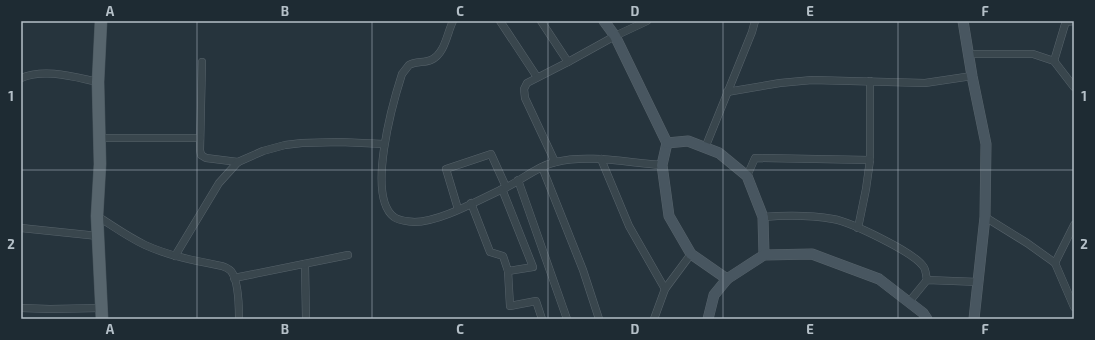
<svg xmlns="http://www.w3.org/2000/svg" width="1095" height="340" font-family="'Exo 2',sans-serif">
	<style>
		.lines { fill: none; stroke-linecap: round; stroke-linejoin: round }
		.street-casing { stroke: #57636b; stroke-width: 8 }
		.secondary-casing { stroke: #57636b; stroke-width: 11 }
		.primary-casing { stroke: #45525a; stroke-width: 13 }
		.street { stroke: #39464d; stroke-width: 7 }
		.secondary { stroke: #485660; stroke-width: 10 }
		.primary { stroke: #57656d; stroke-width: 12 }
		.grid { fill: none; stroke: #b5c0c8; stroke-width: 1; stroke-opacity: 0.55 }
		.neatline { fill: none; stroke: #b5c0c8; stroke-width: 1.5 }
		.grid-label { font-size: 13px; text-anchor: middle; font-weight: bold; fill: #b5c0c8 }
	</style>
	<rect width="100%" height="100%" fill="#26343d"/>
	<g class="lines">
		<g class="street-casing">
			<g id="street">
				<path d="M453 21C447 33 445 54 431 60 424 63 416 61 409 65L402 74C393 102 366 196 394 217 399 221 408 221 414 222 441 222 480 199 505 188 522 180 537 166 556 162 588 154 629 163 662 165"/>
				<polyline points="500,21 537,77"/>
				<polyline points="541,21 568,62"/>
				<polyline points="1066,22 1074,21"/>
				<polyline points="969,54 1033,54 1054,61 1074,87"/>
				<polyline points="1054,61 1066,21"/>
				<polyline points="202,62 200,150 201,155 206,158 238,162"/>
				<path d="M21 78C45 68 74 77 98 82"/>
				<polyline points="727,92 780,83 812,80 925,83 972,76"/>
				<polyline points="98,138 200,138"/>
				<polyline points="705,148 752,32 755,21"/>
				<polyline points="601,159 629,226 665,289"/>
				<polyline points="555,162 525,98 524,89 527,83 568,62 615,36 647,21"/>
				<polyline points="542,167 583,270 599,319"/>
				<polyline points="747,176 755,158 870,160 870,81"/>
				<polyline points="518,180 567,319"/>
				<polyline points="471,203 490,252 503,256 508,271 533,267 502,189"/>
				<polyline points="458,209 446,169 491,154 506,187"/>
				<path d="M97 216C113 226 128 237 145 245 169 256 196 261 222 266 225 267 229 269 231 271 239 281 239 307 239 319"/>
				<path d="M763 217C787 215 810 215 833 219 851 222 913 252 923 266 926 269 926 276 927 280"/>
				<polyline points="985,217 1027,243 1055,263 1074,307"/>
				<polyline points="21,228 98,236"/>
				<polyline points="858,228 866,189 870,160"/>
				<polyline points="175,256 219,183 238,162 263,151 285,145 302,143 340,142 384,144"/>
				<polyline points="1055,263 1074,225"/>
				<polyline points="305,264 306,319"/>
				<polyline points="508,271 510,306 536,301 542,319"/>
				<polyline points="234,278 348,255"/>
				<polyline points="909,302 927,280 979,282"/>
				<polyline points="21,308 50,309 101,308"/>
				<polyline points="654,319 665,289 691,254"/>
			</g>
		</g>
		<g class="secondary-casing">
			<g id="secondary">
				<polyline points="604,21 615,36 667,143 662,165 669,216 691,254 727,279"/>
				<polyline points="963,21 972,76 986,144 985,217 974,319"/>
				<polyline points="667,143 688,141 719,153 747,176 763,217 764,255"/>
				<polyline points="708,319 714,295 727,279 764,255 812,254 879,279 923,313 927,319"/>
			</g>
		</g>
		<g class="primary-casing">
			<polyline id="primary" points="101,21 98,82 100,164 97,216 102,319"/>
		</g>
		<use href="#street" class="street"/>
		<use href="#secondary" class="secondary"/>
		<use href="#primary" class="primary"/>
	</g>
	<path class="grid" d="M197 21V319M372 21V319M548 21V319M723 21V319M898 21V319M21 170H1074"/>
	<rect width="1095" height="340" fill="none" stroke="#1e2b33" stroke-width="44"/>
	<rect x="22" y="22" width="1051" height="296" class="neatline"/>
	<g class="grid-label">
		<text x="110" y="16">A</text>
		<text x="285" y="16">B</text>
		<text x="460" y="16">C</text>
		<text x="635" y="16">D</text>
		<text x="810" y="16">E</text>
		<text x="985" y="16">F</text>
		<text x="11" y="101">1</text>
		<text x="1084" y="101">1</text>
		<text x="11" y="249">2</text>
		<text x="1084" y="249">2</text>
		<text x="110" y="334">A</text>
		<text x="285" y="334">B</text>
		<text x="460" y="334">C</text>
		<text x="635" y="334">D</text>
		<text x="810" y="334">E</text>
		<text x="985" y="334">F</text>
	</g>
</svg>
